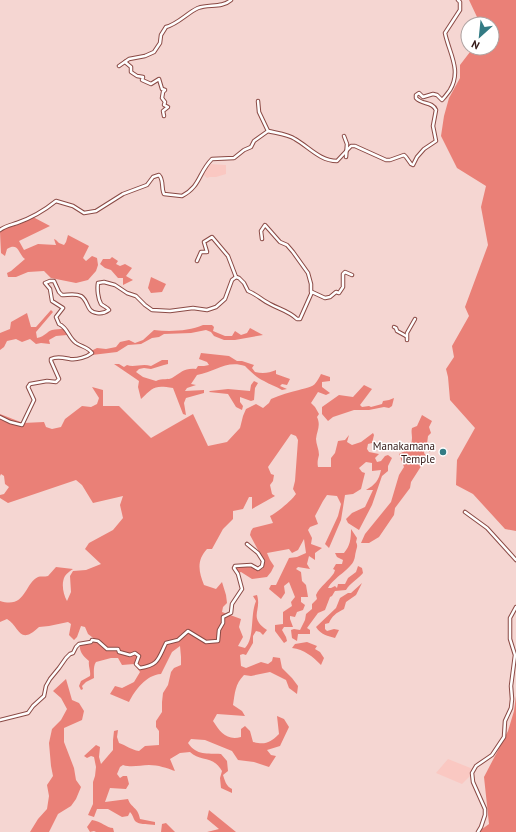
<svg xmlns="http://www.w3.org/2000/svg" width="516" height="832" font-family="'PT Sans',sans-serif">
	<style>
		.built { fill: #fac8c2 }
		.forest { fill: #ea8077 }
		.lines { fill: none; stroke-linecap: round; stroke-linejoin: round }
		.minor-casing { stroke: #8a4a45; stroke-width: 4.5 }
		.minor { stroke: #fff; stroke-width: 2.5 }
		.poi-dot { fill: #337b84; stroke: #fff; stroke-width: 1.5 }
		.labels { text-anchor: middle; dominant-baseline: central; stroke-width: 3; stroke-linejoin: round; paint-order: stroke }
		.poi-label { font-size: 11px; fill: #341917; stroke: #fff; text-anchor: end }
	</style>
	<rect width="100%" height="100%" fill="#f5d6d2"/>
	<g class="built">
		<polygon points="210,164 226,165 226,174 216,177 210,177 207,178 202,173"/>
		<polygon points="448,759 473,769 470,776 462,784 436,773"/>
	</g>
	<g class="forest">
		<polygon points="469,0 516,0 516,531 505,529 473,494 456,485 457,460 475,428 450,400 448,377 446,369 454,357 452,346 469,316 465,307 488,245 481,207 486,186 457,168 441,136 444,116 449,98 460,78 460,65 473,48 492,48 492,24 477,24 477,17"/>
		<path d="M33 217 50 226 19 241 24 250 38 244 56 245 54 239 56 240 59 243 64 245 66 242 68 235 89 246 83 258 86 261 92 256 97 258 98 265 96 271 88 280 76 283 51 278 44 271 28 272 16 277H8L7 273 11 271 25 259C18 254 19 242 7 249L5 256 1 253 0 232 5 228 18 225Z"/>
		<polygon points="112,257 118,261 116,264 120,266 125,264 132,268 126,276 133,280 123,285 123,278 118,278 111,270 105,268 100,264 103,259 110,259"/>
		<polygon points="151,277 166,284 162,292 151,293 148,288"/>
		<path d="M51 310 53 312 36 332 37 338C46 336 46 332 52 330 56 329 60 329 63 329L67 335 56 336 49 340 50 344 41 343 36 344 30 339 22 342 16 339 7 341 4 347 0 350V333L10 329 11 322 27 313 31 327H36Z"/>
		<path d="M203 325H212L214 327 213 331 225 336H232L235 331 241 335 247 333 250 328 263 335 235 340H224L214 336 211 332 206 330 191 333 164 334 159 337 152 338 141 344 128 345 117 352 92 355 87 353 97 348 106 349 116 347 120 342 129 340 135 343 143 340 154 330C170 332 189 331 203 325Z"/>
		<path d="M201 353 229 356 237 361H242L254 365 252 368 255 372C263 374 269 373 276 370V374L290 379 287 385 282 384 280 386 287 389 282 390C276 386 270 385 264 381 257 378 251 372 245 366 226 360 215 372 197 375L191 384 196 385 187 388 185 391 204 390V393L186 398 184 403 186 415 183 414 173 388C154 385 154 387 141 399L138 387 139 381 114 364H119L124 367 127 365C134 368 142 363 151 366L162 360H168V364L164 365 151 369 144 368 139 369 136 372 143 377 156 381C162 378 169 380 172 378 182 372 184 368 196 369L198 366H204L209 365 207 362 199 359Z"/>
		<path d="M321 374 330 377V381L322 382V387L330 393 326 395 318 392 311 403 315 407 319 414 317 417C321 426 317 430 316 439 316 444 319 449 319 455 318 459 317 462 318 467H331V458L335 453 338 441 345 440 349 435 347 442 352 445 361 442 373 433 374 435 372 443 368 444 367 449 369 452 379 454 375 458 377 462 381 461 385 456 388 455 392 458 388 466V471L382 476 372 505 359 530 348 523 346 519 352 513 365 507 373 490H366C375 485 379 480 381 470L372 471V463L366 462 359 468 362 472 365 473 361 489 353 494 345 495 341 520 329 548 325 544 338 516 341 504 337 496 327 495 323 501 315 516 318 524 310 527 308 530 312 538 311 544 322 548 315 553V560L309 556 307 564 310 569 298 567 296 569 301 572 302 581 306 585 308 597H301V602L305 605 303 610 297 612 295 617 290 616V619L293 627H284L282 630 286 637 287 641 284 643 275 631V625L283 624V612L292 606 291 602 295 597 289 582 284 586 285 593 281 599 269 589 271 585H276L289 558 297 557 306 553 304 539 298 550 292 553 289 549 267 553 270 560 274 566 271 572 267 577 252 579 241 572 238 573 236 569 237 567H250L260 570 263 568 264 561 250 535 251 531 253 528 273 523 270 516C277 513 292 500 296 494L293 489 295 481 298 440 296 436 291 434 268 467 271 474 274 475 273 481 270 485 272 494 275 496 252 509V497H249L243 509 233 511V519L223 529 212 549H207C196 561 199 572 204 585L216 589 222 582 226 595 227 603 223 607 222 612 241 619 239 627 243 637 238 646 245 648C255 638 250 615 256 601L253 596 257 595C262 611 248 617 267 630L263 635 260 632 256 631 253 636V643L246 655 243 654 240 655 241 666 246 668 261 662 268 664 272 661 273 657 280 658 282 668 292 678 298 686 297 694 289 688 286 680 270 672 251 676 244 675C235 684 235 693 233 705L242 711 245 716 217 714 213 721C220 732 227 741 241 737V729L245 726 250 731 253 742C265 745 270 743 279 734L277 716 284 719 289 727 280 746 267 750 271 755 276 756 269 767 254 762 238 760 232 751 205 740 191 739 188 743C197 756 207 753 221 754L227 761 228 771 223 775C225 781 226 786 232 789V793L221 788 220 778 222 771C213 755 200 762 190 752L180 753 170 759 175 771C167 768 158 765 149 765 140 765 132 768 123 765L120 767 117 774 120 778 123 776H127L129 784 126 789 110 788 105 802 128 799C131 808 138 807 140 819L155 822V825C149 824 139 825 135 821 133 818 133 815 130 812L128 816 122 817 108 809H97L94 817 88 815 93 804V782L95 776 96 767 94 757 91 756 87 758 84 756 96 745 100 747 99 757 101 764 113 750V740L114 731 118 730 117 737 119 743C126 745 131 750 139 751L145 746 159 745V731L156 727V721L162 712V702L163 693 168 685 171 672 174 668 181 665V657L180 646 172 652 161 674C146 675 135 690 129 702L110 694 115 686 122 688 134 682 140 672 134 664 122 665 118 658H111L96 662C93 666 94 674 94 678L86 682 82 686 83 689 81 690 79 686 81 681 90 676C91 671 88 666 89 661 84 657 79 652 80 645L92 644 96 640 88 634 85 627 81 626 77 637 74 640 69 635 71 624 68 622 49 626 39 627C19 646 20 627 7 619L0 622V601C26 609 24 584 38 577 40 576 45 577 48 576L56 567 73 569C70 571 67 573 65 576 61 583 63 594 67 601L71 592 70 576 73 571 86 570 101 564 85 549 89 543 113 530 123 518 120 505 123 496 93 503 82 485 76 480 8 503 0 498V495L4 494 9 487 5 484 4 476 1 474 0 476V414L23 423 44 422 46 427 52 429 61 427 65 419 82 406 91 407 97 404 99 398 92 387 103 390V406H119L151 438 193 414 208 446 227 442 240 428 243 416 246 409 256 404 263 408 269 403 271 399C280 395 290 392 299 390 313 386 314 388 321 374Z"/>
		<polygon points="254,381 258,383 255,388 254,400 251,401 240,397 240,402 243,406 242,410 236,407 228,394 209,392 210,391 228,389 250,391 251,385"/>
		<polygon points="364,385 372,389 360,405 362,407 369,406 371,407 382,404 383,401 389,400 394,398 392,406 389,408 384,407 369,410 354,410 333,417 328,421 322,414 322,407 339,395 353,397"/>
		<path d="M422 415 432 421 429 427 431 433 428 436 427 444 431 448 430 452 425 449 424 453 427 457 411 482 410 488 395 508 394 515 379 537 369 543H361L365 534 391 502 399 475 404 467 399 454C406 451 412 447 412 438 412 434 411 432 412 428L417 426Z"/>
		<path d="M351 529 357 538 356 542C358 546 357 547 356 551 355 554 355 558 354 560 351 569 333 578 328 588H331L335 586 337 588 338 584H345L348 578 356 572 358 566 362 568 363 573C358 579 350 583 346 590L335 591 332 596 330 597 325 610 318 613 307 628 310 630V634H298L297 641 292 638 291 630 294 629 300 630 305 620 306 614 312 609V604L317 599 316 595C320 586 329 581 334 573L335 570 333 569 336 564H342L343 560 337 557 335 553H344C350 546 351 539 351 529Z"/>
		<path d="M362 583 356 595 346 602 344 609C336 613 332 616 329 623L325 624V629L327 631 334 629 339 630 335 638C328 636 321 635 316 627L336 608 340 598 348 593H351Z"/>
		<path d="M307 642 317 646 315 649 320 652 324 658 321 665C313 657 304 649 292 648L295 644Z"/>
		<polygon points="66,679 72,700 79,703 84,711 82,720 64,728 64,742 74,768 76,780 81,787 76,799 71,806 58,814 49,832 30,832 38,819 47,809 49,796 47,785 53,776 51,766 49,743 52,729 61,720 67,709 61,698 53,691"/>
		<polygon points="516,696 516,832 478,832 489,824 484,777 508,731 514,711"/>
		<polygon points="209,810 236,832 207,832 219,829 207,819"/>
		<path d="M92 820C101 821 107 828 113 828L114 832H96L94 831 90 832 87 827Z"/>
		<polygon points="166,823 175,832 161,832 162,824"/>
	</g>
	<g class="lines">
		<g class="minor-casing">
			<g id="minor">
				<polyline points="125,62 131,67 131,72 137,76 143,77 142,80 151,84 159,79 162,89 165,90 163,92 162,98 165,102 164,105 168,107 163,111 164,116"/>
				<path d="M119 66 129 59 145 56 154 52 160 43 161 35 166 27C178 24 187 13 198 8 209 4 222 8 231 0"/>
				<polyline points="258,101 259,112 268,131"/>
				<polyline points="344,136 347,144 346,157"/>
				<path d="M0 230C5 226 11 225 17 223 31 218 45 210 56 201L73 206 84 213 96 211 123 194 147 185 153 177 159 175C164 180 161 188 164 194L182 196C201 186 198 173 212 159L234 158 244 150 251 147 254 141 268 131C276 133 288 134 295 139 309 147 320 161 337 161L351 146H355L386 160H390L404 155 406 157 411 164 413 165 417 157 424 149 436 141 433 126 436 110C432 101 422 105 416 98V95L419 93 423 97 433 94 437 95 442 100C445 97 447 94 450 90 462 70 449 53 445 33L460 10V2L458 0"/>
				<polyline points="262,239 261,231 265,225 280,242 287,245 293,252 308,273 311,284 311,292"/>
				<polyline points="197,261 201,252 207,252 204,242 212,237 228,256 236,277"/>
				<polyline points="394,327 396,328 397,331 406,336"/>
				<polyline points="407,340 407,333 415,319"/>
				<path d="M0 417 10 422 22 425 34 400 28 387 30 384 47 381 56 382 59 379 51 361V359C57 356 64 358 70 359 77 360 87 357 92 353 88 347 82 347 76 343 68 337 68 328 59 324L56 317 63 308 52 301 50 289 45 283 50 281H54L59 292 62 295C68 295 75 293 81 296 89 301 86 312 97 313 102 314 105 313 109 310 107 307 103 306 101 304 98 299 97 289 98 283L104 282 115 285 127 293 136 296 145 305 152 310 170 311 193 308 207 310 216 307 225 299 232 280 236 277 239 278 244 283 248 291C256 294 262 300 270 304 279 309 289 311 297 319H300L312 292 325 298 330 297 336 292 339 293 343 287V274L345 272 352 275"/>
				<polyline points="465,512 487,528 516,560"/>
				<path d="M0 720 28 713 33 706 44 696 46 686 50 679 59 668 66 658 70 654 73 653 76 647 79 644 91 642 92 640 98 641 107 649H118L119 652 130 655 135 653 139 656 136 664 140 668C159 665 158 659 166 643L178 640 188 631 206 642 218 641 219 630 223 623V617L231 613 232 604 242 589 238 574 234 568 235 566 251 565 258 569 262 566 263 561 258 553 247 544"/>
				<polyline points="478,832 481,827 485,815 485,809 473,782 472,773 476,766 492,755 504,737 505,721 511,708 512,699 511,686 515,655 510,639 510,618 516,607"/>
			</g>
		</g>
		<use href="#minor" class="minor"/>
	</g>
	<circle class="poi-dot" cx="443" cy="452" r="4"/>
	<g class="labels">
		<g class="poi-label">
			<text x="435" y="446">Manakamana<tspan x="435" dy="13">Temple</tspan></text>
		</g>
	</g>
	<g transform="translate(480 36) rotate(207)"><circle r="19" fill="#ffffff" stroke="#aea3a2"/>
	<path d="M0-3L7 15L0 10L-7 15Z" fill="#337b84"/>
	<text y="-6" font-size="11" font-weight="bold" text-anchor="middle" fill="#341917">N</text>
	</g>
</svg>
